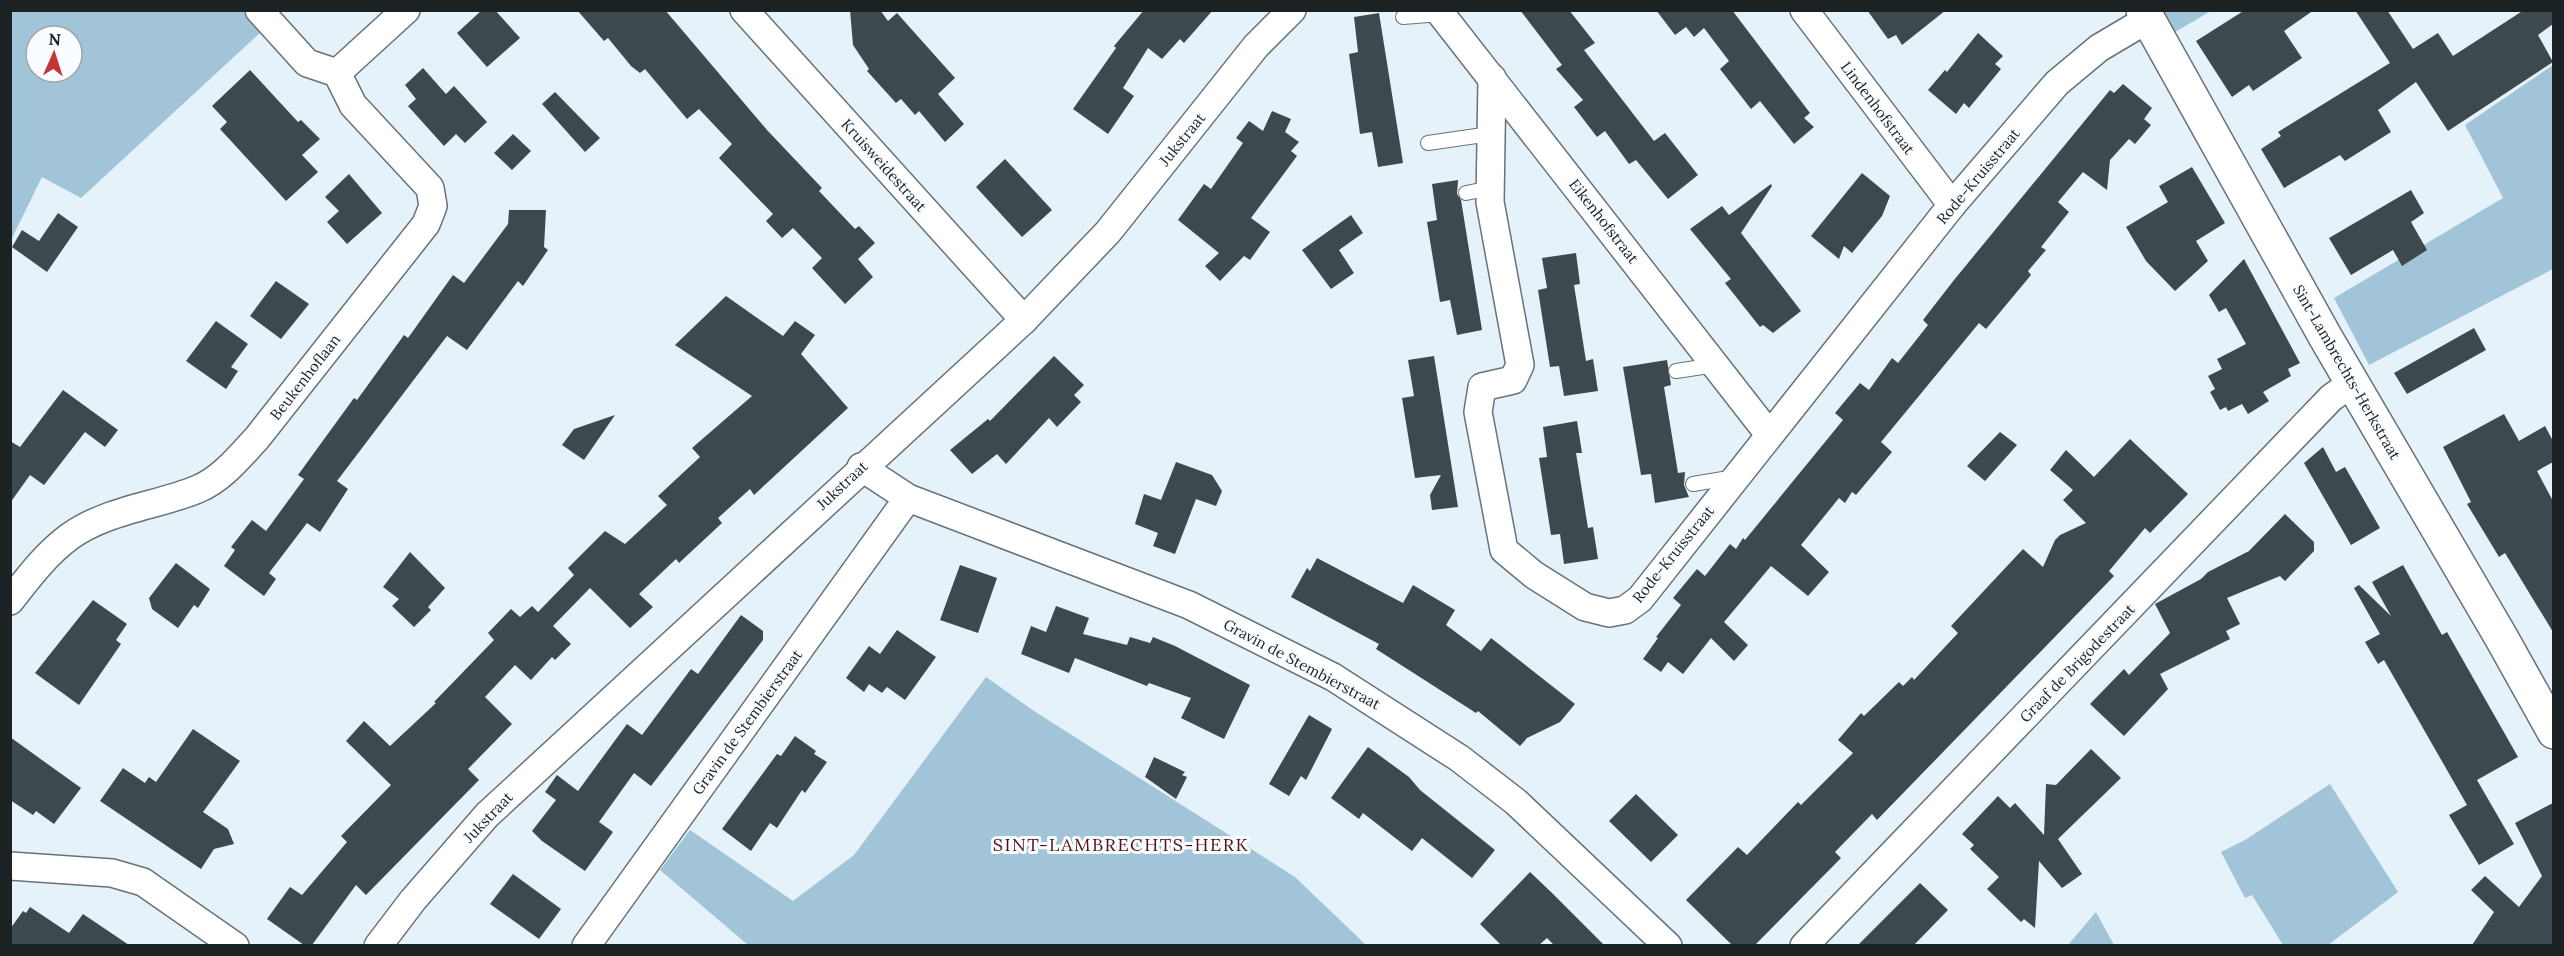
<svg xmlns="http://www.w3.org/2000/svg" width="2564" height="956" font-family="Lora,serif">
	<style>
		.green { fill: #a2c4d9; fill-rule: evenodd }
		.building { fill: #3e494f }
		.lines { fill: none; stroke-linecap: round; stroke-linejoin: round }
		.lane-casing { stroke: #677279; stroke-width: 16 }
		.street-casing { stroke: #677279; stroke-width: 30 }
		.secondary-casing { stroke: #677279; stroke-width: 36 }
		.lane { stroke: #fff; stroke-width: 14 }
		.street { stroke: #fff; stroke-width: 27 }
		.secondary { stroke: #fff; stroke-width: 33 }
		.labels { text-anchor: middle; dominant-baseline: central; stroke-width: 6; stroke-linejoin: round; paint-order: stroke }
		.street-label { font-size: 15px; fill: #1c2124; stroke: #fafdff }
		.quarter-label { font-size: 18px; letter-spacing: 1.5px; fill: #551011; stroke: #fafdff }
	</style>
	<rect width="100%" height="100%" fill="#e5f2fa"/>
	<g class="green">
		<path d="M11 11H242L261 32 81 198 42 177 11 240ZM36 36H72V72H36Z"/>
		<polygon points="2162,11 2211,11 2175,32"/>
		<polygon points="2553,65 2553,269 2369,365 2334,298 2503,198 2465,125"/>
		<polygon points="986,677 1034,711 1295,877 1366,945 748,945 660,870 690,830 793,901 854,855"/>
		<polygon points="2330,784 2398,892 2328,945 2283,945 2252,895 2245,898 2221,852 2245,840"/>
		<polygon points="2096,912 2114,945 2068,945"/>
	</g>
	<g class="building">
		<polygon points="482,10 495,10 520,38 487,67 457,33"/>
		<polygon points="577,10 665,10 767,130 822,188 819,191 855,229 859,226 875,243 858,259 873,277 845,304 812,268 822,258 793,228 782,238 766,221 773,214 719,158 732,144 699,109 687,119 645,69 640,73 631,66 608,38 604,41"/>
		<polygon points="850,10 880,10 888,21 897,13 955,78 938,94 964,124 945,142 919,111 915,115 901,99 896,103 867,71 869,69 853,45"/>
		<polygon points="1144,10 1213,10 1184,43 1180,39 1162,59 1148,48 1123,88 1134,96 1108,134 1073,109 1116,48 1114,46"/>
		<polygon points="1520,10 1569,10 1595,43 1584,50 1654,141 1665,133 1698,175 1668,199 1636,160 1629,164 1605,131 1597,137 1574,107 1583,100 1556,69 1562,65"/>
		<polygon points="1656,10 1732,10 1810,113 1804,118 1814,127 1794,144 1760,101 1751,109 1720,69 1729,61 1704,28 1694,37 1686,27 1675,35"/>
		<polygon points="1867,10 1946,10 1902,45 1896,35 1888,39"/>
		<polygon points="2245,10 2314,10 2284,31 2302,58 2253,91 2249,85 2232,97 2196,41"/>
		<polygon points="2355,10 2387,10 2413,49 2438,33 2453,56 2524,10 2553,10 2553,24 2538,35 2553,62 2448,131 2416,82 2378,110 2391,132 2345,161 2340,155 2284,188 2261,149 2281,136 2278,132 2390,63"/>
		<polygon points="1379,13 1403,163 1378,167 1372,132 1360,134 1349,54 1358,52 1354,17"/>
		<polygon points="1978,33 2003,56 1995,64 2001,69 1969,108 1964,103 1956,114 1928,90 1945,70 1947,72"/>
		<polygon points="423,68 446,94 454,86 487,122 465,143 456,134 444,146 408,106 416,99 405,85"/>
		<polygon points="250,70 298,122 301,120 320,139 302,155 318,172 286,201 220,129 227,122 212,106"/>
		<polygon points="2123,84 2152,108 2144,119 2151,125 2135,144 2129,139 2110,160 2107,190 2083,172 2058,202 2069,212 2041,247 2046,250 2028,271 2031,275 1986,329 1979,323 1881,442 1892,452 1856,495 1852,492 1845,503 1839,498 1801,545 1829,572 1808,596 1771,566 1724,622 1748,645 1734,661 1711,638 1683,674 1668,662 1661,672 1643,659 1658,638 1656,637 1681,605 1673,598 1697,569 1705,576 1730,544 1736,549 1743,538 1745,540 1843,420 1835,413 1860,383 1869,390 1892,358 1898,363 1928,325 1923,320 1954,280 2110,90 2114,93"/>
		<polygon points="555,92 600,138 585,152 542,104"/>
		<polygon points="1272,111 1291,119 1285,132 1299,142 1291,151 1297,156 1251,218 1270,232 1250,260 1244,256 1220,281 1205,266 1219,253 1178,220 1204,184 1211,189 1243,143 1236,138 1249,121 1263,131"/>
		<polygon points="513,134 531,151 512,170 494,153"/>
		<polygon points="1005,159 1052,210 1022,237 976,187"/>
		<polygon points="2192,167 2225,223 2196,241 2208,261 2175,291 2146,261 2126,227 2168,202 2159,186"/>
		<polygon points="1862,173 1890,196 1882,216 1852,253 1844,246 1839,259 1811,236"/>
		<polygon points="349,174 382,213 347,244 327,222 339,211 325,197"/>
		<polygon points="1458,180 1457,194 1461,200 1482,330 1457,335 1450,300 1440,302 1427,222 1437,220 1432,184"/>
		<polygon points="1771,184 1772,186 1741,233 1801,311 1773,333 1763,325 1760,327 1725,283 1731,279 1690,229 1722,206 1729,215"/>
		<polygon points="2411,190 2424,213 2411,222 2427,250 2402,266 2393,250 2351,275 2329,238"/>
		<polygon points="509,210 546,210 544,247 548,250 523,286 518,281 467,350 447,336 337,481 348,489 320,532 307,523 269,573 276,579 264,596 224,566 235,550 231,547 252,520 266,531 304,479 298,475 354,398 357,400 404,335 408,338 453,275 464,283 508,224"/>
		<polygon points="58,213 78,227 47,272 12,247 22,230 39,241"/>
		<polygon points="1351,215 1363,233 1339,250 1354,273 1331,289 1302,250"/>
		<polygon points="1576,253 1580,284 1574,285 1586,361 1593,359 1598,391 1564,396 1559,366 1550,367 1538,290 1547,288 1542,258"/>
		<polygon points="2244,259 2300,363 2288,369 2291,376 2263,392 2269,401 2248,414 2242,404 2228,411 2226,407 2220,410 2210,392 2215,389 2208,376 2222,369 2217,359 2246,344 2226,308 2219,312 2209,295"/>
		<polygon points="276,281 309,304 281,339 250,316"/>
		<polygon points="726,296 783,336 795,321 815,335 801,354 848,408 754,495 750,489 718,518 722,523 679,563 676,559 639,594 653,607 630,628 590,588 553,626 571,644 555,660 552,657 531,680 515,665 485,697 512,724 468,769 479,780 366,895 356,885 312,945 304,945 267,919 290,887 302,895 347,842 341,836 391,785 346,741 364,721 390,746 436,703 434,702 494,640 488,633 511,609 520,617 532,606 538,612 574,575 568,568 605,531 625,544 667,505 658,496 700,457 692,448 752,396 675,345"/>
		<polygon points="216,321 248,344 231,367 238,371 226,389 186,361"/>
		<polygon points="2474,328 2486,350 2407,394 2394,373"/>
		<polygon points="1054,356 1084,385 1074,395 1081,402 1057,427 1049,418 1006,464 997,454 972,474 950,450 988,419 990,421"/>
		<polygon points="1434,356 1458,507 1432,510 1430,495 1441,475 1415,478 1402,398 1414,396 1408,360"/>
		<polygon points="1667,360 1671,385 1664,387 1678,473 1685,472 1684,485 1689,497 1655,503 1651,474 1641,475 1623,367"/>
		<polygon points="63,390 118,430 105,447 85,432 44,485 30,475 10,503 10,441 20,447"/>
		<polygon points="2504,414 2519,441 2545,426 2553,441 2553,462 2537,471 2553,501 2553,632 2505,553 2499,557 2467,504 2471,502 2443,447"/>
		<polygon points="615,415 584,460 562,445 574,429"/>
		<polygon points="1577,421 1582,453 1576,453 1588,528 1593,527 1598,559 1564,564 1560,534 1551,535 1539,458 1547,457 1543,427"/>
		<polygon points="2000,432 2017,445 1985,481 1967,466"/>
		<polygon points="2130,439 2188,494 2150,533 2145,528 2109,571 2114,576 1877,820 1872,814 1835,852 1841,858 1755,945 1732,945 1686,900 1738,847 1747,855 1798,802 1801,805 1853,753 1838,740 1861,713 1864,716 1899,682 1903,686 1912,677 1914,680 1958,633 1951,626 2023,549 2043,567 2055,540 2060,535 2086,523 2063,500 2073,490 2050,470 2066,450 2094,477"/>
		<polygon points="2323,447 2336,472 2345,467 2380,528 2351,545 2304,463"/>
		<polygon points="1176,462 1212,475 1222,491 1216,506 1196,499 1175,554 1153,546 1158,533 1135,524 1144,494 1161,500"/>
		<polygon points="2285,514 2314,542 2314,551 2285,581 2280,576 2227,598 2240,624 2226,631 2230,639 2160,674 2168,689 2124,736 2090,704 2124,669 2129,675 2170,633 2155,604 2201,579 2208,572 2249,551"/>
		<polygon points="410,552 445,588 428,607 431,610 414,627 392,606 399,599 383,587"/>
		<polygon points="1317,558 1403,603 1413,585 1455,610 1446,625 1481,651 1491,638 1575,704 1560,722 1527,738 1520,746 1478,711 1476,713 1376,649 1379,644 1291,597 1307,568 1310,571"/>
		<polygon points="176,563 210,589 198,608 194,605 178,628 152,609 149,598"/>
		<polygon points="960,565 997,578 978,633 940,620"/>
		<polygon points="2403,565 2442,635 2447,632 2518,757 2477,780 2514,844 2479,865 2449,815 2467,805 2384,660 2378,664 2365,642 2380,634 2354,588 2359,585 2391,616 2372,582"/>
		<polygon points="93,600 127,624 116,640 121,644 79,705 35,673"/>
		<polygon points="1056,606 1089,618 1083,634 1127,645 1130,637 1150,643 1153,637 1175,646 1250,685 1224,739 1181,718 1191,698 1149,683 1147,686 1075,658 1069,673 1021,654 1031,626 1046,632"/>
		<polygon points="741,615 763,631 763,640 651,786 634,773 599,822 613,832 585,871 542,841 532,831 556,800 545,792 557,775 578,791 627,724 642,735 691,669 698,674"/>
		<polygon points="897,630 936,657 905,700 887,687 882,693 869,684 864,692 846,678 869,646 880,654"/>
		<polygon points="1309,715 1332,729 1306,780 1301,776 1289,796 1269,784"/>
		<polygon points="193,729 240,761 203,812 228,829 234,844 214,849 201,869 100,801 123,768 145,783 149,777 156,782"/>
		<polygon points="795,736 816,751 814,754 827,762 805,793 802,790 777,828 770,823 751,851 722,829 777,754 781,756"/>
		<polygon points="10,737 81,788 54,824 36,811 33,815 10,800"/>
		<polygon points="1368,747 1409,777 1420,790 1495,850 1472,878 1422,838 1412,851 1363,813 1359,819 1331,798"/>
		<polygon points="2091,749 2121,778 2058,839 2082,874 2062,888 2039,861 2035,928 2024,919 2021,922 1987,889 1999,877 1970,849 1974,845 1962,834 1998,796 2010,808 2015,803 2044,835 2046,784 2056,785"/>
		<polygon points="1154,757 1185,772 1182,775 1187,777 1176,799 1145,777"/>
		<polygon points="1636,794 1678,835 1651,862 1609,821"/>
		<polygon points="2553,803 2553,945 2472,945 2494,912 2471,890 2485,876 2519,907 2542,876 2515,823"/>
		<polygon points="1530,872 1551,892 1604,945 1554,945 1547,938 1539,945 1501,945 1480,924"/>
		<polygon points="513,874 561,909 539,939 490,904"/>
		<polygon points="1920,883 1948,910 1914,945 1858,945"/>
		<polygon points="30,907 69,933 83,914 129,945 10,945 10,929 23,911 26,913"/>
	</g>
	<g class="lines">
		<g class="lane-casing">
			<g id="lane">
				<polyline points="1403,17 1441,14"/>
				<polyline points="1428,143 1490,134"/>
				<polyline points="1466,193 1491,188"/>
				<polyline points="1676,371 1716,365"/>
				<polyline points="1693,484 1735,477"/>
			</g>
		</g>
		<g class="street-casing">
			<g id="street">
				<polyline points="744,10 1024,320"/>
				<polyline points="1438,10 1768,433"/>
				<polyline points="1804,10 1952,205"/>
				<polyline points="337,73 406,10"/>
				<polyline points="1492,78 1490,202 1520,365 1513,380 1482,387 1478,412 1504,550 1534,575 1585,607 1609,613 1625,610 1640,599 1952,205 2057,83 2099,48 2148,19"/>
				<polyline points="861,467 908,498 1189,605 1333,677 1459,758 1516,802 1668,946"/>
				<path d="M10 601C28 578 45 555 69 537 106 510 157 506 198 489 222 479 240 456 257 438L426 224 433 206 430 188 353 105 337 73 307 63 259 10"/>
				<polyline points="10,866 112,873 143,882 235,946"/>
				<polyline points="378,946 413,900 487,815 1024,320 1108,232 1256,46 1292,10"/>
				<polyline points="586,946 908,498"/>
				<polyline points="1804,946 2331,398 2352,383"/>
			</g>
		</g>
		<g class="secondary-casing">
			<polyline id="secondary" points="2143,10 2326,338 2501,637 2554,732"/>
		</g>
		<use href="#lane" class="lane"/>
		<use href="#street" class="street"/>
		<use href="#secondary" class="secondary"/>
	</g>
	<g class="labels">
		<g class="street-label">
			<text transform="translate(1878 108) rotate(53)">Lindenhofstraat</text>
			<text transform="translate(1182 139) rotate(-51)">Jukstraat</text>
			<text transform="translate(884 165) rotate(48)">Kruisweidestraat</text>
			<text transform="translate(1978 176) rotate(-50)">Rode-Kruisstraat</text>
			<text transform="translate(1604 221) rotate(52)">Eikenhofstraat</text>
			<text transform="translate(2347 372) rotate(60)">Sint-Lambrechts-Herkstraat</text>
			<text transform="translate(305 377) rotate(-52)">Beukenhoflaan</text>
			<text transform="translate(842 485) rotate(-43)">Jukstraat</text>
			<text transform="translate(1673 554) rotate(-51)">Rode-Kruisstraat</text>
			<text transform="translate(2077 663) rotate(-46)">Graaf de Brigodestraat</text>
			<text transform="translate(1302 664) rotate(28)">Gravin de Stembierstraat</text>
			<text transform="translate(747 722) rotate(-54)">Gravin de Stembierstraat</text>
			<text transform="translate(488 817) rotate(-46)">Jukstraat</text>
		</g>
		<g class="quarter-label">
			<text x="1121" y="844">SINT-LAMBRECHTS-HERK</text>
		</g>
	</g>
	<rect width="2564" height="956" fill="none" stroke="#1c2124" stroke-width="24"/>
	<g transform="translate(54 54) rotate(3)"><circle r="28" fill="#fafdff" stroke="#a1a5a7" stroke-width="1.5"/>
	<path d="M0-4.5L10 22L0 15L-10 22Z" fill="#c43536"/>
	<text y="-9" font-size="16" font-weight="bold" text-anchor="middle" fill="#1c2124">N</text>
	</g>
</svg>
